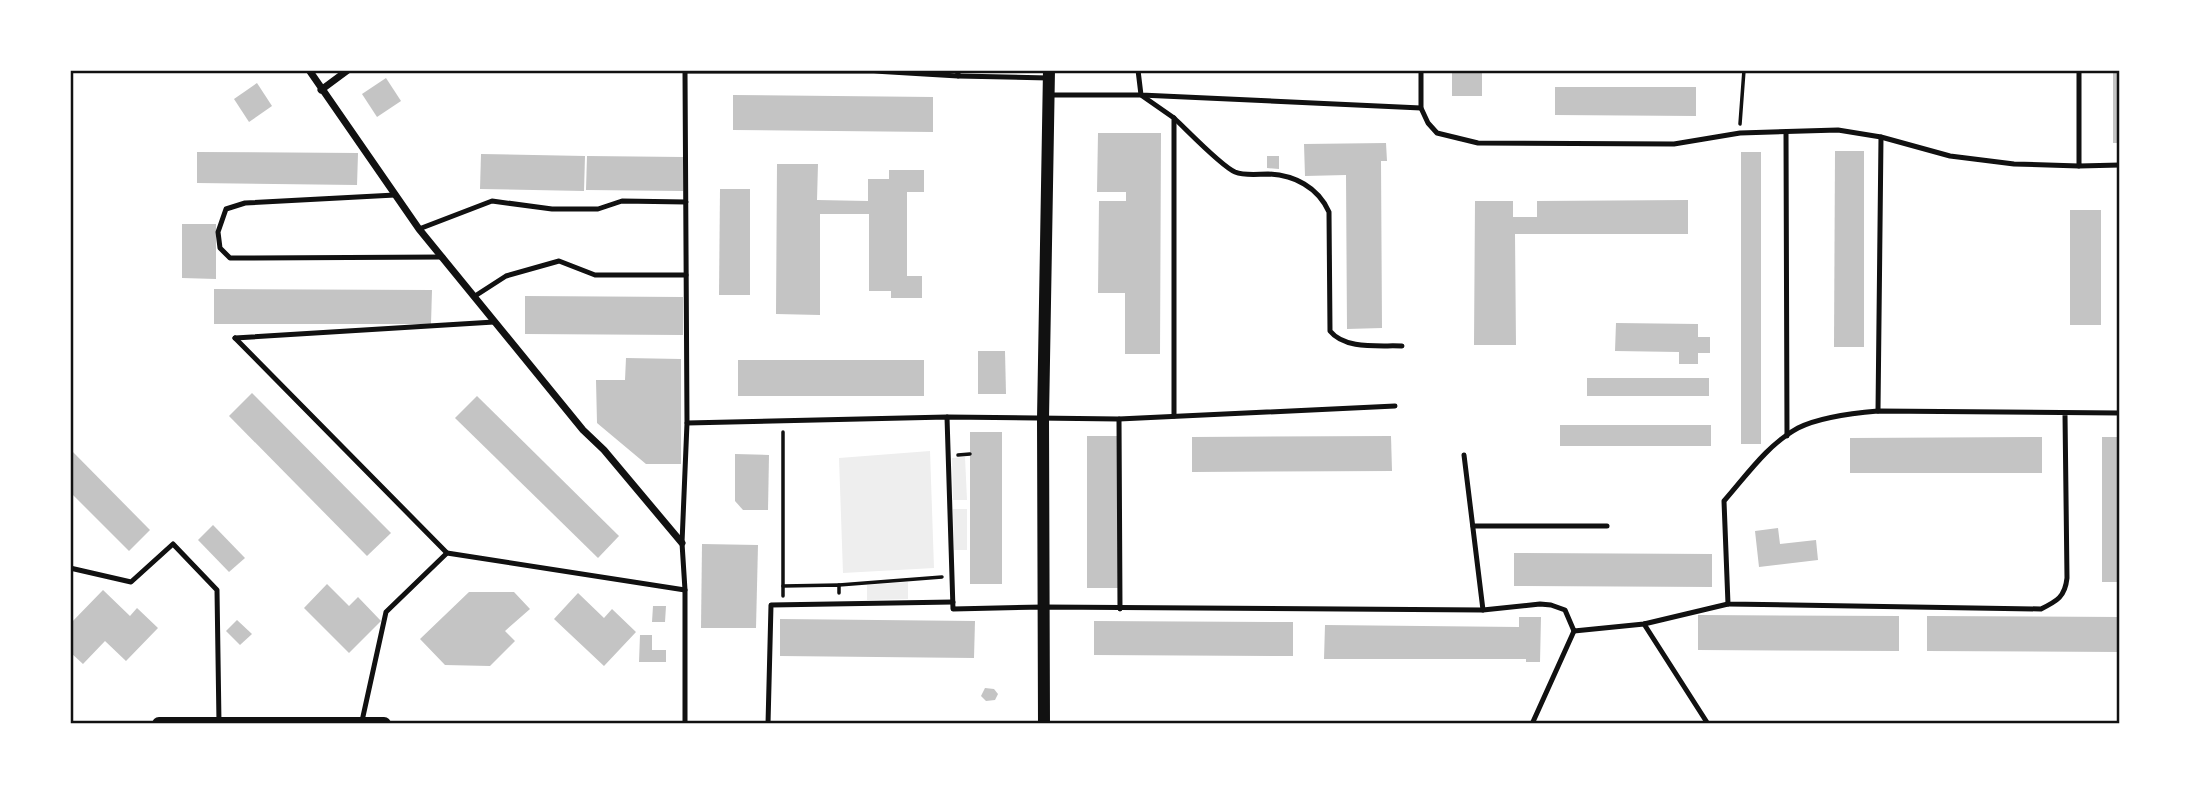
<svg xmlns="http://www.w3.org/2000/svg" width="2190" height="794" font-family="'Source Sans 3',sans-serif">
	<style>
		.green { fill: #eee }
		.building { fill: #c4c4c4 }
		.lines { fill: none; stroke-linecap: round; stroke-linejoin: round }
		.path { stroke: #111; stroke-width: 3.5 }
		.service { stroke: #111; stroke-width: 5 }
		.minor { stroke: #111; stroke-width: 7 }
		.tertiary { stroke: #111; stroke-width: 12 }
		.secondary { stroke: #111; stroke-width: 14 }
		.neatline { fill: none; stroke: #111; stroke-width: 2.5 }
	</style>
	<rect width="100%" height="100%" fill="#fff"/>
	<g class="green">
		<polygon points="930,451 934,568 843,573 839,458"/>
		<polygon points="965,457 967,500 953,500 952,458"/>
		<polygon points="953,509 967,509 967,550 954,550"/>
		<polygon points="908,582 908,599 867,600 867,585"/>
	</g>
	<g class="building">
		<rect x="1452" y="70" width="30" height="26"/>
		<rect x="2113" y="70" width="7" height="73"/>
		<polygon points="386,78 401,101 377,117 362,94"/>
		<polygon points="257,83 272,106 249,122 234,99"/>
		<polygon points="1555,87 1696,87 1696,116 1555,115"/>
		<polygon points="733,95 933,97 933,132 733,130"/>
		<polygon points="1098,133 1161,133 1160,354 1125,354 1125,293 1098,293 1099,201 1126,201 1126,192 1097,192"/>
		<polygon points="1386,143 1387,161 1381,161 1382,328 1347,329 1346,175 1305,176 1304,144"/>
		<polygon points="1835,151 1864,151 1864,347 1834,347"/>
		<polygon points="197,152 358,153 357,185 197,183"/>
		<rect x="1741" y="152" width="20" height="292"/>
		<polygon points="481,154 585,156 584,191 480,189"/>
		<polygon points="587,156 683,157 683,191 586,190"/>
		<polygon points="1267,156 1279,156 1279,169 1267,168"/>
		<polygon points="777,164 818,164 817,200 868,201 868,179 889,179 889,170 924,170 924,192 907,192 907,276 922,276 922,298 891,298 891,291 869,291 869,214 820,214 820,315 776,314"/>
		<polygon points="720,189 750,189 750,295 719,295"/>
		<polygon points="1688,200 1688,234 1515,234 1516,345 1474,345 1475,201 1513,201 1513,217 1537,217 1537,201"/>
		<rect x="2070" y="210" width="31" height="115"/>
		<polygon points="182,224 216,224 216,279 182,278"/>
		<polygon points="214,289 432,290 431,324 214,324"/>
		<polygon points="525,296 683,297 683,335 525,334"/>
		<polygon points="1616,323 1698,324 1698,337 1710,337 1710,353 1698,353 1698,364 1679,364 1679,352 1615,351"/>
		<polygon points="978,351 1005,351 1006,394 978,394"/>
		<polygon points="626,358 681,359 681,464 646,464 597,423 596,380 625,380"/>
		<rect x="738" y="360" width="186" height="36"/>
		<rect x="1587" y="378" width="122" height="18"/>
		<polygon points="252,393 391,533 367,556 229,416"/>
		<polygon points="477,396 619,536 598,558 455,418"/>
		<rect x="1560" y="425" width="151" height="21"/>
		<rect x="970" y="432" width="32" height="152"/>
		<polygon points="1087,436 1119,436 1118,588 1087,588"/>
		<polygon points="1391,436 1392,471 1192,472 1192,437"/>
		<polygon points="2042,437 2042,473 1850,473 1850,438"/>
		<rect x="2102" y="437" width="18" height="145"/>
		<polygon points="70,449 150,530 129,551 70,492"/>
		<polygon points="735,454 769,455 768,510 743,510 735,501"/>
		<polygon points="213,525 245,558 229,572 198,540"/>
		<polygon points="1778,528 1780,544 1816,540 1818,560 1759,567 1755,531"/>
		<polygon points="702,544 758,545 756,628 701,628"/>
		<polygon points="1514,553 1712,554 1712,587 1514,586"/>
		<polygon points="327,584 349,606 358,597 381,621 349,653 304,608"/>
		<polygon points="103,590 130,616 137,608 158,628 126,661 105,641 83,664 70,652 70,624"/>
		<polygon points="469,592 514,592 530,609 505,631 515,641 490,666 445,665 420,639"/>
		<polygon points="578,593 604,618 612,609 636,632 604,666 554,619"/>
		<polygon points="653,606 666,606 665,622 652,622"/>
		<polygon points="1698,615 1899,616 1899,651 1698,650"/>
		<polygon points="1927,616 2120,617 2120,652 1927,651"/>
		<polygon points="1519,617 1541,617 1540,662 1526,662 1526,659 1324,659 1325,625 1519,627"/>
		<polygon points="780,619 975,621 974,658 780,656"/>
		<polygon points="237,620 252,634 240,645 226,631"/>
		<polygon points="1094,621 1293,622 1293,656 1094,655"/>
		<polygon points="640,635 652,635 652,650 666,650 666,662 639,662"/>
		<polygon points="985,688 994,689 998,694 995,700 986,701 981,696"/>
	</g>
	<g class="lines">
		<g class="path">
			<polyline points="1740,124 1744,70"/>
			<polyline points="783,432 783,596"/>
			<polyline points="958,455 970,454"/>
			<polyline points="839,585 942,577"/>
			<polyline points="783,586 839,585 839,593"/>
		</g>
		<g class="service">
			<polyline points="1138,70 1141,95 1421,108"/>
			<polyline points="1421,70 1421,108 1428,123 1437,133 1478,143 1674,144 1740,133 1838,130 1881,137 1950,156 2014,164 2079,166"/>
			<polyline points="2079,70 2079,166 2120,165"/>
			<polyline points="958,76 1049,78"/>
			<polyline points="1049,95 1141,95 1174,118 1174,416"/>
			<path d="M1174 118C1187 130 1221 166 1235 172 1245 176 1258 174 1268 174 1294 175 1318 187 1329 212L1330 331C1345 350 1380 345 1402 346"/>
			<polyline points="1786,132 1787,436"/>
			<polyline points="395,195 245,203 226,209 218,232 220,248 230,258 443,257"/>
			<polyline points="419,229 492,201 552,209 598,209 622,201 686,202"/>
			<polyline points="475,296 506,276 559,261 595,275 686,275"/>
			<polyline points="235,338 447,553"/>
			<polyline points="235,338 494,322"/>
			<polyline points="1878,411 1881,137"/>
			<path d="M2065 414 2067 578C2065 597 2057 601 2041 609L1728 604 1724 501C1746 476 1768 444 1798 428 1820 417 1854 413 1878 411L2120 413"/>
			<polyline points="947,417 953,609 1044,607 1483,610 1540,604 1551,605 1565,610 1574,631 1644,624 1728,604"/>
			<polyline points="1119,419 1120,609"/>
			<polyline points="687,423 947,417 1119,419 1395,406"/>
			<polyline points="1464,455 1483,610"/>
			<polyline points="1473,526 1607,526"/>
			<polyline points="70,568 131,582 173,544 217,590 219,723"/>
			<polyline points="1644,624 1708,724"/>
			<polyline points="362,721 386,612 447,553 685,590"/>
			<polyline points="685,724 685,590 682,543 687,423 685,71 874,71 958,76 958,70"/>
			<polyline points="768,724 771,605 953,602"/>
			<polyline points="1532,724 1574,631"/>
		</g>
		<g class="minor">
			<polyline points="309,70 419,229 583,430 604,450 682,543"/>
			<polyline points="321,90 348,70"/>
		</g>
		<polyline class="tertiary" points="1044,724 1043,419 1049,70"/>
		<polyline class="secondary" points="159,724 384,724"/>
	</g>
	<rect width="2190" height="794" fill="none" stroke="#ffffff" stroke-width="144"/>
	<rect x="72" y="72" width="2046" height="650" class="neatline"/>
</svg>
